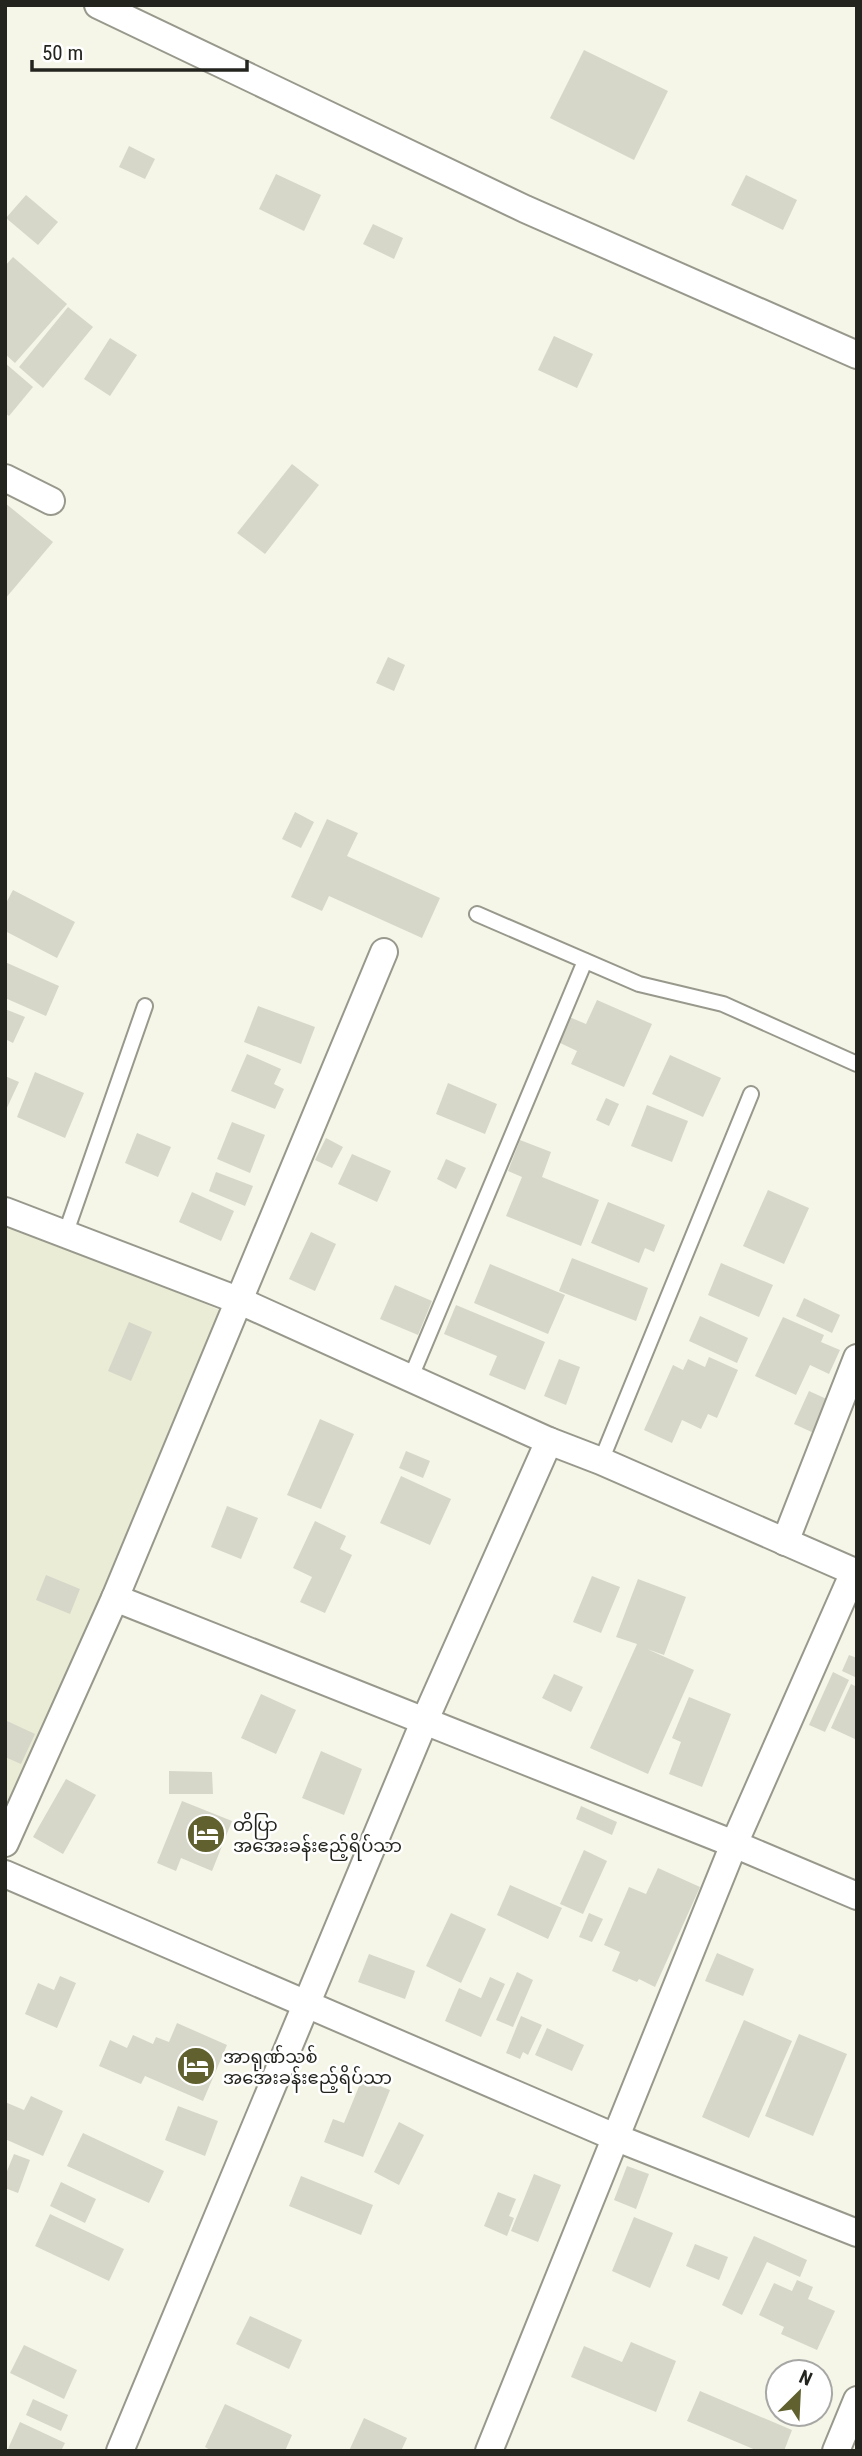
<svg xmlns="http://www.w3.org/2000/svg" width="862" height="2456" font-family="'Roboto Condensed','Noto Sans Myanmar',sans-serif">
	<style>
		.built { fill: #eaecd6 }
		.building { fill: #d6d7c9 }
		.lines { fill: none; stroke-linecap: round; stroke-linejoin: round }
		.lane-casing { stroke: #98998c; stroke-width: 18 }
		.street-casing { stroke: #98998c; stroke-width: 30 }
		.lane { stroke: #fff; stroke-width: 14 }
		.street { stroke: #fff; stroke-width: 26 }
		.labels { text-anchor: middle; dominant-baseline: central; stroke-width: 5; stroke-linejoin: round; paint-order: stroke }
		.poi-label { font-size: 18px; fill: #24241f; stroke: #fff; text-anchor: start }
	</style>
	<rect width="100%" height="100%" fill="#f5f6e8"/>
	<polygon class="built" points="5,1217 226,1313 9,1855 5,1854"/>
	<g class="building">
		<polygon points="584,50 668,91 634,160 550,118"/>
		<polygon points="129,146 155,159 145,179 119,167"/>
		<polygon points="276,174 321,195 304,231 259,209"/>
		<polygon points="746,175 797,200 783,230 731,205"/>
		<polygon points="26,195 58,222 38,245 6,218"/>
		<polygon points="373,224 403,238 394,259 363,244"/>
		<polygon points="13,257 67,304 15,363 5,354 5,266"/>
		<polygon points="68,307 93,327 43,388 19,367"/>
		<polygon points="554,336 593,354 577,388 538,370"/>
		<polygon points="110,338 137,355 110,396 84,379"/>
		<polygon points="5,363 33,387 9,416 5,413"/>
		<polygon points="292,464 319,485 265,554 237,533"/>
		<polygon points="5,503 53,542 5,599"/>
		<polygon points="388,657 405,665 394,691 376,683"/>
		<polygon points="295,812 314,822 301,848 282,839"/>
		<polygon points="327,819 358,833 347,856 440,898 422,938 329,896 322,911 291,897"/>
		<polygon points="13,890 75,922 57,958 5,931 5,905"/>
		<polygon points="5,962 59,986 46,1016 5,998"/>
		<polygon points="597,1000 652,1024 624,1087 571,1064 577,1051 556,1041 567,1016 586,1024"/>
		<polygon points="258,1006 315,1027 301,1064 244,1042"/>
		<polygon points="5,1009 25,1017 13,1043 5,1039"/>
		<polygon points="247,1054 281,1069 274,1084 284,1089 275,1109 231,1091"/>
		<polygon points="670,1055 721,1078 703,1117 652,1094"/>
		<polygon points="35,1072 84,1093 65,1138 17,1117"/>
		<polygon points="5,1076 19,1082 5,1112"/>
		<polygon points="448,1083 497,1104 485,1134 436,1114"/>
		<polygon points="606,1098 619,1104 609,1126 596,1120"/>
		<polygon points="647,1105 688,1121 672,1162 631,1146"/>
		<polygon points="232,1122 265,1135 250,1173 217,1159"/>
		<polygon points="137,1133 171,1147 158,1177 125,1163"/>
		<polygon points="326,1138 343,1147 332,1168 315,1160"/>
		<polygon points="520,1140 551,1152 542,1177 599,1200 581,1246 506,1216 522,1177 508,1171"/>
		<polygon points="352,1154 391,1171 377,1202 338,1184"/>
		<polygon points="446,1159 466,1168 456,1189 437,1179"/>
		<polygon points="216,1172 253,1186 245,1206 209,1191"/>
		<polygon points="768,1190 809,1208 784,1264 743,1246"/>
		<polygon points="192,1192 234,1211 221,1241 179,1222"/>
		<polygon points="608,1202 665,1225 654,1252 645,1248 639,1263 591,1243"/>
		<polygon points="311,1232 336,1244 315,1291 289,1279"/>
		<polygon points="572,1258 648,1288 636,1321 559,1291"/>
		<polygon points="721,1263 773,1285 759,1317 708,1295"/>
		<polygon points="490,1264 565,1295 548,1334 474,1303"/>
		<polygon points="395,1285 432,1301 418,1335 380,1319"/>
		<polygon points="804,1298 840,1315 832,1333 796,1316"/>
		<polygon points="456,1305 545,1342 525,1390 489,1375 497,1356 444,1334"/>
		<polygon points="700,1316 748,1338 737,1363 689,1341"/>
		<polygon points="783,1317 824,1335 821,1342 840,1350 829,1374 810,1365 796,1395 755,1376"/>
		<polygon points="129,1322 152,1332 131,1381 108,1371"/>
		<polygon points="709,1357 738,1370 717,1418 708,1414 701,1429 682,1420 672,1443 644,1430 673,1365 683,1370 688,1359 705,1367"/>
		<polygon points="559,1359 580,1367 566,1405 544,1396"/>
		<polygon points="809,1391 831,1401 816,1434 794,1424"/>
		<polygon points="320,1419 354,1434 321,1509 287,1495"/>
		<polygon points="406,1451 430,1461 423,1478 399,1468"/>
		<polygon points="401,1476 451,1499 430,1545 380,1523"/>
		<polygon points="227,1506 258,1518 241,1559 211,1547"/>
		<polygon points="315,1521 346,1536 340,1549 352,1555 325,1613 300,1602 312,1577 293,1568"/>
		<polygon points="46,1575 80,1589 70,1614 36,1600"/>
		<polygon points="592,1576 620,1587 601,1633 573,1622"/>
		<polygon points="638,1579 686,1597 664,1655 647,1649 694,1670 648,1774 590,1748 637,1644 616,1637"/>
		<polygon points="849,1655 857,1658 857,1678 842,1671"/>
		<polygon points="833,1672 849,1680 825,1732 809,1725"/>
		<polygon points="554,1674 583,1687 571,1712 542,1698"/>
		<polygon points="851,1684 857,1687 857,1740 831,1728"/>
		<polygon points="261,1694 296,1710 276,1754 241,1738"/>
		<polygon points="689,1697 731,1714 702,1787 669,1774 681,1742 672,1738"/>
		<polygon points="5,1720 35,1734 21,1764 5,1757"/>
		<polygon points="321,1751 362,1769 344,1815 302,1798"/>
		<polygon points="169,1771 212,1772 213,1794 169,1794"/>
		<polygon points="66,1779 96,1795 63,1854 33,1837"/>
		<polygon points="182,1801 232,1821 212,1871 181,1858 176,1871 157,1863"/>
		<polygon points="581,1806 617,1822 612,1835 576,1819"/>
		<polygon points="584,1850 607,1861 583,1914 560,1904"/>
		<polygon points="658,1868 700,1887 655,1987 639,1979 637,1982 612,1971 620,1952 604,1945 629,1887 646,1894"/>
		<polygon points="510,1885 562,1908 548,1939 497,1915"/>
		<polygon points="451,1913 486,1929 461,1983 426,1966"/>
		<polygon points="589,1913 603,1919 592,1942 579,1937"/>
		<polygon points="717,1953 754,1969 743,1996 705,1981"/>
		<polygon points="369,1954 415,1971 405,1999 358,1982"/>
		<polygon points="517,1972 533,1980 513,2027 496,2020"/>
		<polygon points="60,1976 76,1983 57,2028 25,2014 38,1983 54,1990"/>
		<polygon points="490,1977 505,1984 481,2037 445,2021 459,1988 481,1998"/>
		<polygon points="521,2016 542,2025 528,2055 523,2052 520,2059 506,2053"/>
		<polygon points="744,2020 792,2041 749,2138 702,2117"/>
		<polygon points="177,2023 227,2045 203,2101 145,2076 141,2084 99,2066 110,2040 127,2048 133,2035 153,2044 156,2037 169,2042"/>
		<polygon points="547,2028 584,2045 572,2071 535,2055"/>
		<polygon points="799,2034 847,2054 813,2136 765,2116"/>
		<polygon points="362,2079 390,2090 363,2157 324,2142 333,2119 344,2123"/>
		<polygon points="31,2096 63,2111 43,2156 5,2139 5,2102 24,2110"/>
		<polygon points="178,2106 218,2121 205,2156 165,2140"/>
		<polygon points="399,2122 424,2135 399,2185 374,2172"/>
		<polygon points="83,2133 164,2171 149,2203 67,2166"/>
		<polygon points="14,2154 30,2160 18,2193 5,2188 5,2176"/>
		<polygon points="627,2166 649,2174 636,2209 614,2200"/>
		<polygon points="534,2174 561,2185 538,2242 511,2231"/>
		<polygon points="301,2176 373,2205 361,2235 289,2206"/>
		<polygon points="61,2182 96,2199 85,2223 50,2206"/>
		<polygon points="498,2192 516,2199 509,2216 514,2218 507,2236 484,2226"/>
		<polygon points="50,2214 124,2249 109,2281 35,2246"/>
		<polygon points="634,2217 673,2233 650,2288 612,2271"/>
		<polygon points="754,2236 807,2260 800,2277 767,2262 742,2315 722,2305"/>
		<polygon points="695,2244 728,2257 719,2280 686,2266"/>
		<polygon points="797,2280 813,2287 808,2299 835,2311 817,2350 781,2334 784,2327 759,2315 774,2283 792,2291"/>
		<polygon points="250,2316 302,2340 289,2369 236,2344"/>
		<polygon points="631,2342 676,2361 656,2412 571,2377 584,2346 622,2362"/>
		<polygon points="24,2345 77,2370 64,2399 10,2373"/>
		<polygon points="700,2391 792,2430 784,2451 758,2451 687,2421"/>
		<polygon points="33,2399 68,2415 61,2431 26,2415"/>
		<polygon points="225,2404 292,2435 285,2451 212,2451 205,2447"/>
		<polygon points="364,2418 407,2438 401,2451 349,2451"/>
		<polygon points="20,2422 65,2443 61,2451 7,2451"/>
	</g>
	<g class="lines">
		<g class="lane-casing">
			<g id="lane">
				<polyline points="477,914 639,984 723,1004 857,1064"/>
				<polyline points="65,1235 145,1006"/>
				<polyline points="411,1377 585,961"/>
				<polyline points="601,1461 751,1094"/>
			</g>
		</g>
		<g class="street-casing">
			<g id="street">
				<polyline points="98,5 525,209 857,355"/>
				<polyline points="5,478 51,501"/>
				<polyline points="5,1211 240,1301 549,1441 601,1461 857,1573"/>
				<polyline points="785,1542 857,1358"/>
				<polyline points="115,1598 734,1844 857,1896"/>
				<polyline points="5,1843 115,1598 384,952"/>
				<polyline points="5,1874 617,2138 857,2233"/>
				<polyline points="120,2451 424,1722 549,1441"/>
				<polyline points="489,2451 734,1844 854,1572"/>
				<polyline points="836,2451 857,2400"/>
			</g>
		</g>
		<use href="#lane" class="lane"/>
		<use href="#street" class="street"/>
	</g>
	<defs>
		<g id="hotel-disc" transform="scale(2.0125)"><circle r="9.5" fill="#60612e" stroke="#fff"/><path d="M-6-4.5h1.5V1H6V5H4.5V3h-9V5H-6ZM-4 0a1.8 1.8 0 1 1 3.6 0ZM.5 0V-2.5h3Q6-2.5 6 0Z" fill="#fff"/></g>
	</defs>
	<g fill-rule="evenodd">
		<use href="#hotel-disc" x="206" y="1834"/>
		<use href="#hotel-disc" x="196" y="2066"/>
	</g>
	<g class="labels">
		<g class="poi-label">
			<text x="233" y="1824">တိပြာ<tspan x="233" dy="21">အအေးခန်းဧည့်ရိပ်သာ</tspan></text>
			<text x="223" y="2056">အာရုဏ်သစ်<tspan x="223" dy="21">အအေးခန်းဧည့်ရိပ်သာ</tspan></text>
		</g>
	</g>
	<rect width="862" height="2456" fill="none" stroke="#24241f" stroke-width="14"/>
	<g transform="translate(799 2393) rotate(24)"><circle r="33" fill="#ffffff" stroke="#a7a7a5" stroke-width="2"/>
	<path d="M0-5L12 26L0 18L-12 26Z" fill="#60612e"/>
	<text y="-10" font-size="19" font-weight="bold" text-anchor="middle" fill="#24241f">N</text>
	</g>
	<path d="M32 60v10h215v-10" fill="none" stroke="#24241f" stroke-width="3.5"/>
	<text x="42" y="60" font-size="21" fill="#24241f" stroke="#ffffff" stroke-width="5" paint-order="stroke">50 m</text>
</svg>
